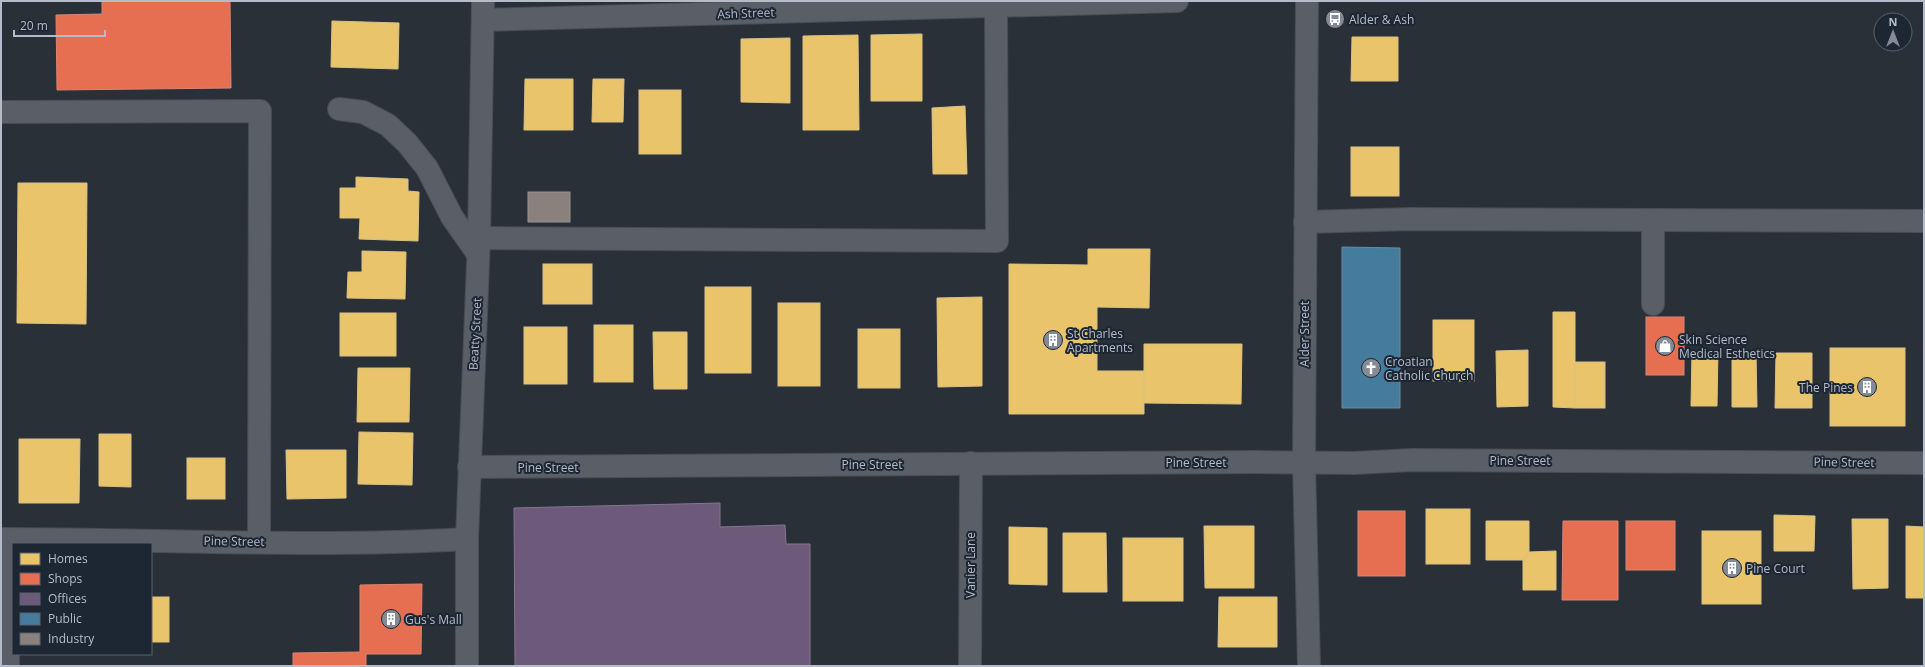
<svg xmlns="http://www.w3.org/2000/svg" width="1925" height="667" font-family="'Open Sans',sans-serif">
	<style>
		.homes { fill: #e9c46a; stroke: #d9c286 }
		.shops { fill: #e76f51; stroke: #d88675 }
		.offices { fill: #6d597a; stroke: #827792 }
		.public { fill: #457b9d; stroke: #668eaa }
		.industry { fill: #8a817c; stroke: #979393 }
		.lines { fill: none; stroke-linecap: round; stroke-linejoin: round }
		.minor-casing { stroke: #484c53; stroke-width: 24 }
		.minor { stroke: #5a5e66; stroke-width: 22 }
		.labels { text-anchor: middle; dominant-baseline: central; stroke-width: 4; stroke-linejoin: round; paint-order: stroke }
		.street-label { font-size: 12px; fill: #b4bcc9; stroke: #1d2633 }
		.poi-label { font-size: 12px; fill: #b4bcc9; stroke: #1d2633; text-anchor: start }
	</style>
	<rect width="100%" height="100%" fill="#2a3038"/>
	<g class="homes">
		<polygon points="332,21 399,23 398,69 331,67"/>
		<polygon points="922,34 922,101 871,101 871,35"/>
		<polygon points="858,35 859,130 803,130 803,36"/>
		<polygon points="1352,37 1398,37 1398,81 1351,81"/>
		<polygon points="790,38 790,103 741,102 741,39"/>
		<polygon points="525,79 573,79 573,130 524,130"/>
		<polygon points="593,79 624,79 623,122 592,122"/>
		<rect x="639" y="90" width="42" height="64"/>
		<polygon points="965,106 967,174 933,174 932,108"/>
		<rect x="1351" y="147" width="48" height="49"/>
		<polygon points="356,177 408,179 408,191 419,192 418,241 359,239 360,218 340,218 340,188 356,188"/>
		<polygon points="18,183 87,183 86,324 17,323"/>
		<polygon points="1088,249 1150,249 1149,308 1097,307 1097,371 1144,371 1144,414 1009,414 1009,264 1088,265"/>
		<polygon points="362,251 406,252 405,299 347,298 348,272 362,272"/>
		<rect x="543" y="264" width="49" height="40"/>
		<rect x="705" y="287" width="46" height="86"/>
		<polygon points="982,297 982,386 938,387 937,298"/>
		<rect x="778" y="303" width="42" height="83"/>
		<polygon points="1553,312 1575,312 1575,408 1553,407"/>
		<rect x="340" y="313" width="56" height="43"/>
		<rect x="1433" y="320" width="41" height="61"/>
		<rect x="594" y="325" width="39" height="57"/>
		<rect x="524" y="327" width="43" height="57"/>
		<rect x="858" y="329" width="42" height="59"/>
		<polygon points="653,332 687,332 687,389 654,389"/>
		<polygon points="1144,344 1242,344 1241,404 1144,403"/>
		<rect x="1830" y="348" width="75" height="78"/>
		<polygon points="1528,350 1528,406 1497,407 1496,351"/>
		<polygon points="1692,352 1718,352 1717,406 1691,406"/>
		<polygon points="1732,352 1756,352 1757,407 1732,407"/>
		<polygon points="1776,353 1812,353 1812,408 1775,408"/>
		<rect x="1575" y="362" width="30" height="46"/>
		<polygon points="358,368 410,368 409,422 357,422"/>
		<polygon points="359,432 413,433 412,485 358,484"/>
		<polygon points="99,434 131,434 131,487 99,486"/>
		<polygon points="19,439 80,439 79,503 19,503"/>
		<polygon points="286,450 346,450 346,498 287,499"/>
		<rect x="187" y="458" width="38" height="41"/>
		<rect x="1426" y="509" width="44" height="55"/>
		<polygon points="1774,515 1815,516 1814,551 1774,551"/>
		<polygon points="1852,519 1888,519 1888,588 1853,589"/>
		<polygon points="1486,521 1529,521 1529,552 1523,560 1486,560"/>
		<polygon points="1204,526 1254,526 1254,588 1205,588"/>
		<polygon points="1906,526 1924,527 1924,598 1906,598"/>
		<polygon points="1009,527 1047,528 1047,585 1009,584"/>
		<rect x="1702" y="531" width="59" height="73"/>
		<polygon points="1063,533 1106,533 1107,592 1063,592"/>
		<rect x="1123" y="538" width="60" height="63"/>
		<polygon points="1556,551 1556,590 1523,590 1523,560 1529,552"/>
		<rect x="151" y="597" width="18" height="45"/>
		<polygon points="1219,597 1277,597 1277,647 1218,647"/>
	</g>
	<g class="shops">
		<polygon points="102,1 230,1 231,88 57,90 56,15 102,14"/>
		<rect x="1646" y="317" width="38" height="58"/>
		<rect x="1358" y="511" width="47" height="65"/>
		<polygon points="1563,521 1618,521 1618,600 1562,600"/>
		<rect x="1626" y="521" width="49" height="49"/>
		<polygon points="422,584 421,654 366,654 366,666 293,666 293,653 360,652 360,585"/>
	</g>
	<polygon class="offices" points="720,503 720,527 785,525 786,544 810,544 810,666 515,666 514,508"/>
	<polygon class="public" points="1342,247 1400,248 1400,408 1342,408"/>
	<rect class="industry" x="528" y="192" width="42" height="30"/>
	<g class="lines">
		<g class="minor-casing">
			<g id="minor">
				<polyline points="1307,1 1304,463 1309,666"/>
				<polyline points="483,20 1177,1"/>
				<polyline points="339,109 363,112 388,125 407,143 427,168 452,217 478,254"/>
				<polyline points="1,112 260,111 259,541"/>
				<polyline points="1305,222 1411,219 1924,221"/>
				<polyline points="479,238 997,241 996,6"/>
				<polyline points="1653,304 1653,220"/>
				<polyline points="469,467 1256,462 1354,463 1412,460 1924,463"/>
				<path d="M1 539C156 539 312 548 467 539"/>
				<polyline points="6,539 8,666"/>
				<polyline points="467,666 467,539 479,238 483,1"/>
				<polyline points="970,666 971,463"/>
			</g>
		</g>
		<use href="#minor" class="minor"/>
	</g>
	<defs>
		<g id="bus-disc" transform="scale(1)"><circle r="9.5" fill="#848b96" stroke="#1d2633"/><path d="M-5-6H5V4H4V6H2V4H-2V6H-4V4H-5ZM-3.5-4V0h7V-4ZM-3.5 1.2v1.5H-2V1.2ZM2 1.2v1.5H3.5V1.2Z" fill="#fff"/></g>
		<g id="building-disc" transform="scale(1)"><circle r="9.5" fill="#848b96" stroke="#1d2633"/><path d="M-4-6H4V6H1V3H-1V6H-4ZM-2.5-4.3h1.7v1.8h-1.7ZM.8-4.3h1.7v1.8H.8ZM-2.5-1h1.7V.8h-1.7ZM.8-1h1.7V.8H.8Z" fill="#fff"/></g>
		<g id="shop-disc" transform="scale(1)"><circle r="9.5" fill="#848b96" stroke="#1d2633"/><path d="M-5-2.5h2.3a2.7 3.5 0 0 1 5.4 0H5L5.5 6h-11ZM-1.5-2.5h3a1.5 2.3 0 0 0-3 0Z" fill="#fff"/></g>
		<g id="church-disc" transform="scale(1)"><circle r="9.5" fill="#848b96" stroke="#1d2633"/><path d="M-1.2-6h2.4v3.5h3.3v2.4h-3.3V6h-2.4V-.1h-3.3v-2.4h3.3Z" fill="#fff"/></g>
	</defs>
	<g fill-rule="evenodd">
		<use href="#bus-disc" x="1335" y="19"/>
		<use href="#building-disc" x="1053" y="340"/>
		<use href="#shop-disc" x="1665" y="346"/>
		<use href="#church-disc" x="1371" y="368"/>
		<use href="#building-disc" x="1867" y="387"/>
		<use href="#building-disc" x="1732" y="568"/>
		<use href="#building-disc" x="391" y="619"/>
	</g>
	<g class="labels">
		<g class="street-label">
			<text transform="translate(746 13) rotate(-2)">Ash Street</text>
			<text transform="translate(475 334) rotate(-87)">Beatty Street</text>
			<text transform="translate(1304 334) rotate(-90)">Alder Street</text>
			<text x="1520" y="460">Pine Street</text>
			<text x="1196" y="462">Pine Street</text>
			<text transform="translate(1844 462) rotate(1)">Pine Street</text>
			<text x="872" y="464">Pine Street</text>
			<text x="548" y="467">Pine Street</text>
			<text transform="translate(234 541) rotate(1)">Pine Street</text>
			<text transform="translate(970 565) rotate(-90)">Vanier Lane</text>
		</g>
		<g class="poi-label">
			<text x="1349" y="19">Alder &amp; Ash</text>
			<text x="1067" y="333">St Charles<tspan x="1067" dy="14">Apartments</tspan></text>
			<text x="1679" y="339">Skin Science<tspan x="1679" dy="14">Medical Esthetics</tspan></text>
			<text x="1385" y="361">Croatian<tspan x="1385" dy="14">Catholic Church</tspan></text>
			<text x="1853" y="387" text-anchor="end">The Pines</text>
			<text x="1746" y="568">Pine Court</text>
			<text x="405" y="619">Gus's Mall</text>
		</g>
	</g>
	<rect width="1925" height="667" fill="none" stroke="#b4bcc9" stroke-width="4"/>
	<rect x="12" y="543" width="140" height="112" fill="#1d2633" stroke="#59626f"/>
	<rect x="20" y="553" width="20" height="12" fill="#e9c46a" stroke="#59626f"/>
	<text x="48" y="563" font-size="12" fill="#b4bcc9">Homes</text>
	<rect x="20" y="573" width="20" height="12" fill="#e76f51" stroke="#59626f"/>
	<text x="48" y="583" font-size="12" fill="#b4bcc9">Shops</text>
	<rect x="20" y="593" width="20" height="12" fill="#6d597a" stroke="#59626f"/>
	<text x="48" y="603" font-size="12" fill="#b4bcc9">Offices</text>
	<rect x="20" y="613" width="20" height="12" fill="#457b9d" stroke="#59626f"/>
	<text x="48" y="623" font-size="12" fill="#b4bcc9">Public</text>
	<rect x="20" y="633" width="20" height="12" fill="#8a817c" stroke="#59626f"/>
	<text x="48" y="643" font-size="12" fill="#b4bcc9">Industry</text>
	<g transform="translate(1893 32)"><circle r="19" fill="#1d2633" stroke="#59626f"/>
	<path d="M0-3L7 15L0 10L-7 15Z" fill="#848b96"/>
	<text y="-6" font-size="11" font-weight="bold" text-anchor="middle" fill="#b4bcc9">N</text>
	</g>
	<path d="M14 30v6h91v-6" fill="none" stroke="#b4bcc9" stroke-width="2"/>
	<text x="20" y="30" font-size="12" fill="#b4bcc9" stroke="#1d2633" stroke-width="3" paint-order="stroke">20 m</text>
</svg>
